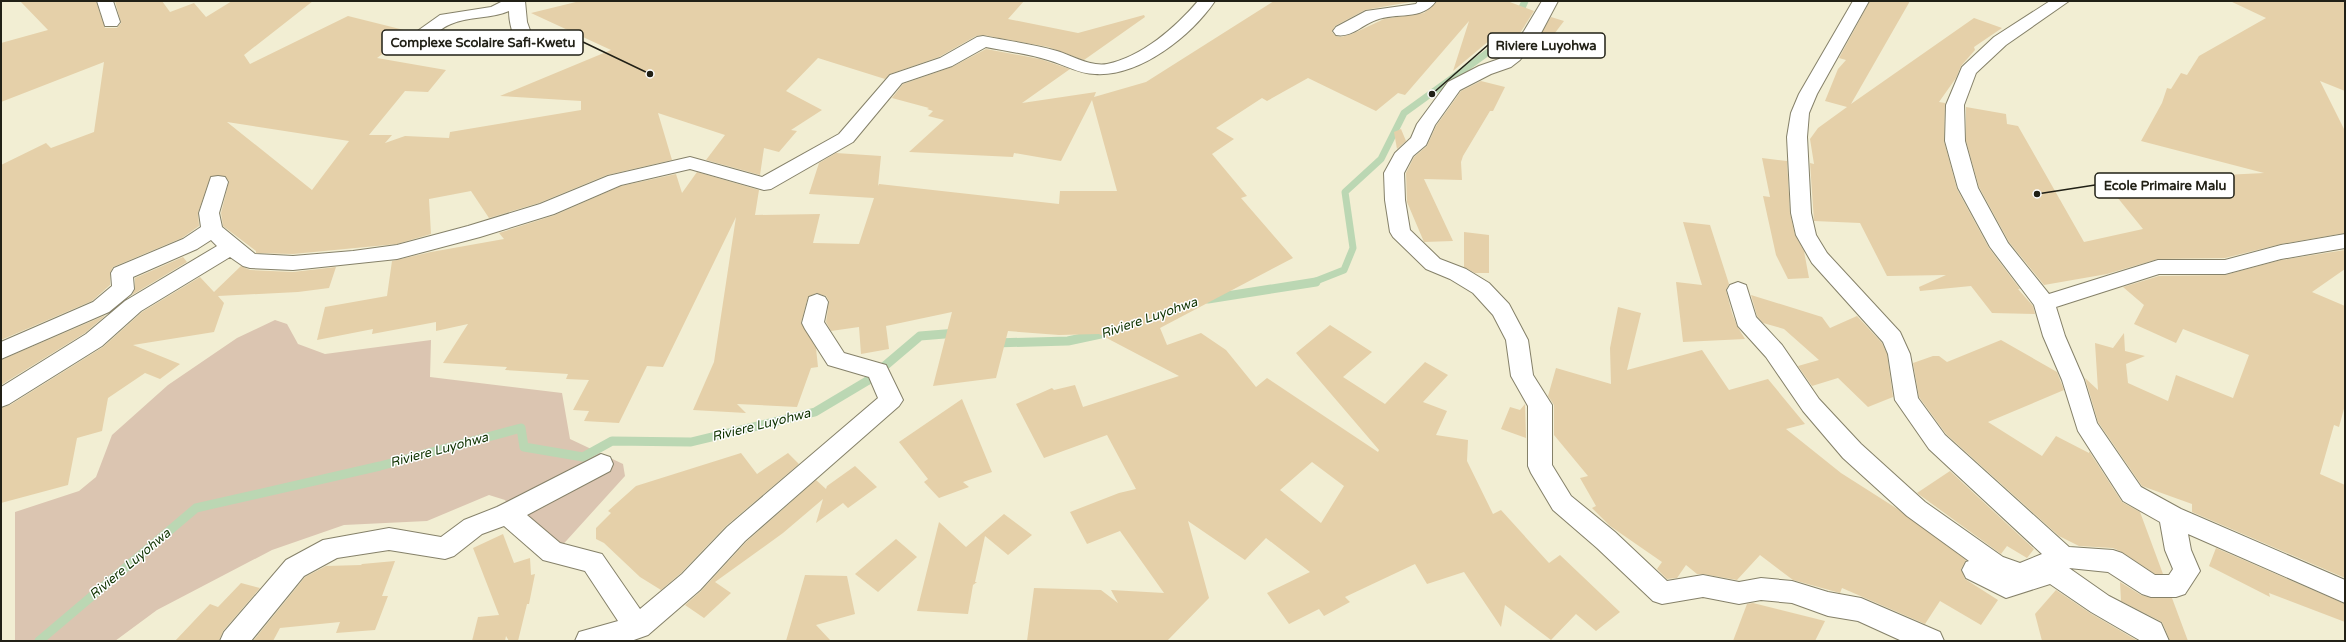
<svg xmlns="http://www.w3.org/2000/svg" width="2346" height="642" font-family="'Varela Round',sans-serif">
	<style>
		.green { fill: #dbc5b1 }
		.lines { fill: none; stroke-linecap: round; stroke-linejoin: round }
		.stream-far1 { stroke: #bbd7b3; stroke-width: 7 }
		.stream { stroke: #bbd7b3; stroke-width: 9 }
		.building { fill: #e5d0a9; fill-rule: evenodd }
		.minor-casing { stroke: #858169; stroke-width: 2 }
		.minor { fill: #fff; fill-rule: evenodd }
		.labels { text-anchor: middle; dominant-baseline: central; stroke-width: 3; stroke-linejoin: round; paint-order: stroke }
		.water-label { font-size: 13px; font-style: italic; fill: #0f3301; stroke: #fff }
		.leader { fill: none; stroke: #212016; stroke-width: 1.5 }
		.callout-dot { fill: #212016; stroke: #fff; stroke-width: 1.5 }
		.callout { fill: #fff; stroke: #212016; stroke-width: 1.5 }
		.callout-label { font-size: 13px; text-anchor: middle; font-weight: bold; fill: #212016 }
	</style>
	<rect width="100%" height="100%" fill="#f2eed3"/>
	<polygon class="green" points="275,320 287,324 298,344 325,354 431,340 430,377 562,393 570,439 623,464 625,476 548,561 505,500 489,495 427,521 344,525 272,550 157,610 115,641 15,641 15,512 79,491 96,477 112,435 168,385 237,338"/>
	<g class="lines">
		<g class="stream-far1">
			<polyline points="1518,17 1525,1"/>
			<polyline points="1311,283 1344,270 1353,248 1345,192 1381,159 1404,113 1498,45 1509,30"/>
		</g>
		<g class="stream">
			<polyline points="1208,299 1316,282"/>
			<polyline points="995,343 1068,341 1110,332"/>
			<polyline points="39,641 196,508 380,466 521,428 524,447 583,457 612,441 691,442 815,412 867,381 920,336 957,333"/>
		</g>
	</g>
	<g class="building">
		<path d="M20 1H96L105 28H117L121 23 115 1H162L170 12 194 3 206 17 232 1H313L244 55 250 64 348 16 412 32 377 58 446 70 428 92 405 91 369 135H392L385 143 405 136 449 138 450 132 581 110V101L500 96 611 50 531 13 580 1H1024L1008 19 1078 33 1144 15 1145 17 1084 60 1048 47 983 35 976 36 939 57 890 74 885 79 818 58 786 91 822 110 791 130 797 131 779 152 764 148 760 175 706 160 725 135 658 113 672 160 607 175 539 203 489 218 471 191 429 199 431 234 397 244 293 254 256 253V251L223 226 221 213 229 181 225 176H211L198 213 199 226 182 238 113 267 110 273V285L92 301 1 340V165L46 143 51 148 94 132 104 62 1 102V43L48 30ZM227 122 349 141 312 190Z"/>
		<path d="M1274 1H1416L1365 10 1335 26 1332 32 1336 36 1341 37 1352 34 1384 19 1424 13 1437 1H1507L1534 11 1515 41 1496 35 1453 71 1469 21 1405 95 1398 93 1376 111 1308 78 1267 101 1262 98 1216 128 1234 139 1212 154 1247 196 1241 198 1293 258 1160 328 1167 345 1201 333 1226 350 1256 387 1267 378 1378 452 1379 450 1296 353 1330 325 1372 352 1343 377 1385 404 1425 362 1448 375 1423 402 1447 411 1436 435 1468 440 1467 461 1493 514 1501 510 1549 563 1560 555 1620 612 1596 631 1576 614 1551 640 1505 605 1501 627 1464 572 1427 584 1415 564 1345 597 1350 602 1324 616 1319 609 1289 624 1267 593 1310 572 1266 538 1245 560 1188 521 1209 598 1167 641H1027L1034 588 1101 590 1118 603 1111 590 1164 593 1120 531 1087 544 1070 512 1119 493 1136 489 1107 435 1044 458 1016 404 1052 388 1054 390 1075 385 1083 407 1179 376 1099 334 1059 335 1008 331 996 378 933 386 952 312 886 326 889 349 861 354 859 327 831 331 826 322 829 301 826 296 816 293 808 297 801 323 816 348 818 367 811 368 797 407 737 404 746 413 693 410 714 362 736 217 663 367 647 366 619 423 584 421 589 411 573 410 589 380 566 379 568 374 505 370 507 367 443 363 468 324 436 331V322L372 334 373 329 317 340 325 307 387 296 392 261 431 252 504 239 499 233 555 215 621 186 676 174 682 193 697 172 759 190 755 215 820 214 813 243 859 244 874 198 809 194 819 163 836 153 881 156 878 186 879 184 1059 204 1060 191H1117L1092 100 1061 161 1014 153 1013 157 909 152 944 120 928 116 933 111 927 109 929 108 892 98 903 84 952 67 986 49 1040 59 1070 69 1022 103 1096 92 1094 97 1146 82ZM1312 462 1344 486 1321 523 1280 490Z"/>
		<polygon points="1870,1 1910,1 1851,104 1974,18 2002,28 1974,47 1975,50 1961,66 1956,78 1939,102 1945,103 1944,141 1957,189 1989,248 2020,289 2018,289 2033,306 2035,314 1992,313 1971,286 1920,291 1919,287 1946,275 1887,276 1860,223 1814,221 1810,163 1814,164 1810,139 1818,128 1847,107 1825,101 1838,69 1846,60 1839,58"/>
		<polygon points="2230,1 2345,1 2345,91 2320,81 2345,131 2345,233 2281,244 2225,258 2158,259 2107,274 2044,285 2009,242 1979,187 1966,141 1966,107 2006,114 2007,124 2018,126 2084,242 2143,229 2104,181 2264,173 2141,141 2162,103 2167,88 2171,89 2181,73 2187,75 2199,56 2266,18"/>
		<polygon points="1551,17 1564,21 1542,50 1532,47"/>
		<polygon points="1481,81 1505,87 1493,111 1490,111 1463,156 1461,162 1462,180 1424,179 1453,241 1424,242 1407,202 1406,173 1414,157 1427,146 1436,126 1461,91"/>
		<polygon points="1401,129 1406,141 1397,149 1394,132"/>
		<polygon points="1762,158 1787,161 1790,213 1795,235 1804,251 1809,278 1788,279 1776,255 1763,196 1770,197"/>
		<polygon points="1683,222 1710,225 1729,284 1726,290 1732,313 1737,326 1745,339 1683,342 1676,282 1702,285"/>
		<polygon points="1464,232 1489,235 1489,273 1475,273 1464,267"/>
		<polygon points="2345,250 2345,269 2312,292 2345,306 2345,405 2339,427 2334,425 2320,474 2345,485 2345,578 2192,512 2192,504 2142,486 2098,422 2085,378 2098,390 2095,343 2113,348 2124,333 2125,351 2145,356 2126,364 2128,383 2168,401 2176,375 2233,398 2249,355 2183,329 2176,343 2134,324 2144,305 2123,287 2159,276 2225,275 2281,260"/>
		<polygon points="183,257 187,262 132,295 135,289 135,278"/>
		<polygon points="241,266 250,270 293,272 336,267 329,288 298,292 218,296 224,303 214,332 133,345 180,364 160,379 145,373 108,398 102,431 77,438 68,485 1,503 1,408 10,405 103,347 142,312 200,277 214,292"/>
		<polygon points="1751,295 1822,317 1830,328 1857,316 1882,343 1887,354 1893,397 1868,407 1838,378 1812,386 1798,366 1819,360 1784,329 1763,323 1757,316"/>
		<polygon points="1618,307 1641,313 1627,370 1702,350 1729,390 1768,379 1805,424 1786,429 1841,473 1896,508 1966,560 1961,569 1965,579 1998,600 1981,625 1940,601 1925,624 1842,588 1840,593 1793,580 1760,555 1737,580 1703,574 1697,574 1686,565 1677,578 1667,579 1657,569 1662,562 1610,526 1592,508 1596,506 1580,478 1588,476 1554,435 1554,405 1548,396 1556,368 1611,384 1610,348"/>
		<polygon points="106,315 85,333 1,385 1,360"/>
		<polygon points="2001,340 2057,372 2064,390 1988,422 2042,456 2056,436 2089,453 2089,451 2122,502 2140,512 2163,574 2155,574 2122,552 2113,548 2079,546 2059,536 1946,434 1919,397 1913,363 1933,356 1939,356 1947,362"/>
		<polygon points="962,399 992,472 963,482 969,487 939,498 924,482 928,479 899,442"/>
		<polygon points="1525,404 1526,438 1501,429 1510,407 1520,410"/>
		<polygon points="741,453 757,474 788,453 799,464 726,526 681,573 661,590 640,577 604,543 596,539 596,528 611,513 608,511 636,486"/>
		<polygon points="855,466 877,487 848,508 843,503 816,523 823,499 783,533 715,582 731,593 704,618 685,605 701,591 746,542 816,480 826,489 827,486"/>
		<polygon points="1950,471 2034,549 2027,558 2007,546 2001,554 1917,493"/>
		<polygon points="1004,514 1032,535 1008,555 985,536 975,582 977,582 973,585 968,614 917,611 939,522 966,547"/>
		<polygon points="503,534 514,563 530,558 531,575 535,574 529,604 527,604 518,641 509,641 506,636 505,641 472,641 478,617 499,615 473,548"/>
		<polygon points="896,539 917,557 878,592 855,574"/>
		<polygon points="2216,548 2345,604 2345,622 2269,593 2270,597 2209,566"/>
		<polygon points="395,561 382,596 388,596 375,630 336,633 340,622 280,628 273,641 253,641 305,577 326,566 361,565 362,564"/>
		<polygon points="805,575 847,576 855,614 816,625 831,641 786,641"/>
		<polygon points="2120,582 2141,595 2151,598 2172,598 2188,641 2170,641 2162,622 2121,601"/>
		<polygon points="241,583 260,588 223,631 219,641 175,641 210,604 218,607"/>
		<polygon points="2056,590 2090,613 2138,641 2042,641 2035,614"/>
		<polygon points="1753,603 1825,621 1815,641 1733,641 1747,604"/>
	</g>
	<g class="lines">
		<g class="minor-casing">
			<g id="minor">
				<polygon points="97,1 113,1 120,22 117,26 105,26"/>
				<path d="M503 1H525L527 22 535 44 532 48H520C513 37 509 23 509 11 491 19 469 16 451 24 437 29 428 45 412 41L409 37 440 15 491 7Z"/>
				<path d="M1198 1H1215C1191 36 1140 77 1095 74 1079 74 1063 64 1048 60 1028 54 1006 51 986 47L952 66 902 83 853 142 771 189 764 190 690 169 621 185 554 214 480 237 397 259 293 270 250 268 243 266 230 257 141 311 102 346 9 404 1 407V387L86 334 125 301 217 246 211 240 197 249 133 277 134 289 131 294 109 312 1 359V342L93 302 112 286 111 273 114 268 183 239 201 227 199 213 211 177 218 176 225 177 228 182 219 213 222 227 255 254 293 256 353 251 397 245 468 226 540 204 608 176 690 157 762 177 839 134 890 75 940 58 977 37 983 36C1008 41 1033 44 1057 51 1073 56 1091 67 1107 64 1142 57 1176 27 1198 1Z"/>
				<path d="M1418 1H1436C1422 21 1396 12 1376 20 1362 25 1351 38 1336 35L1333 31 1336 27 1366 11 1416 4Z"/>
				<polygon points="1542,1 1558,1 1541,33 1520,60 1511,67 1491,74 1460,90 1435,125 1426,145 1413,156 1404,173 1405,200 1410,230 1440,259 1466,269 1489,283 1509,304 1528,340 1533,375 1552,405 1552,465 1571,496 1615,532 1667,581 1703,575 1739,582 1761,578 1792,581 1828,592 1861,598 1940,632 1944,641 1902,641 1858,621 1828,616 1792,603 1761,600 1739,604 1703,597 1662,604 1653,601 1597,548 1553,510 1531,473 1528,466 1528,406 1511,376 1506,340 1493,315 1473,293 1450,279 1426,269 1393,237 1390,232 1385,200 1384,173 1395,153 1411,138 1417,124 1448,82 1479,66 1499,59 1508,52 1524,31"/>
				<polygon points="1853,1 1869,1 1817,94 1809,113 1807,137 1811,213 1816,235 1827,253 1900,332 1910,354 1918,398 1945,435 2069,547 2113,550 2122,553 2155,575 2169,575 2173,569 2165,550 2160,522 2123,501 2078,431 2062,380 2043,336 2034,305 1990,247 1958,188 1945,141 1946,105 1962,67 1994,37 2050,1 2069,1 2006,45 1976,73 1964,105 1965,141 1978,188 2008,243 2049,294 2158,260 2225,260 2281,245 2345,234 2345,248 2281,259 2225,274 2159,274 2056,307 2065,336 2084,380 2097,423 2141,487 2181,509 2345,580 2345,603 2188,534 2191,550 2200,571 2185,594 2176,597 2151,597 2142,594 2108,572 2069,568 2109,596 2161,623 2169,641 2141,641 2091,612 2050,584 2006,598 1966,578 1962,570 1966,562 1969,561 1907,516 1843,458 1803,411 1766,357 1738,326 1727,290 1730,285 1738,282 1746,285 1756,317 1782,345 1819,399 1861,444 1925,502 2003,557 2020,563 2042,554 1929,449 1895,400 1888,354 1883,342 1812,263 1796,235 1791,213 1787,137 1791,113 1799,94"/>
				<polygon points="817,294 825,297 828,302 824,322 844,353 886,365 903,400 899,406 745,541 700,590 648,635 631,641 575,641 579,632 618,621 585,571 543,560 504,526 482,534 454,556 445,559 389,550 337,558 304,576 251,641 220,641 224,632 286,560 323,540 389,528 441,537 464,520 497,507 601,454 610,457 613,464 610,471 527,515 560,543 602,554 640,609 682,574 727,527 878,398 869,377 828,365 805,329 802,323 809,297"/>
			</g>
		</g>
		<use href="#minor" class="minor"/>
	</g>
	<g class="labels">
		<g class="water-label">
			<text transform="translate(1149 318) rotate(-19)">Riviere Luyohwa</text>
			<text transform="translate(761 425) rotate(-14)">Riviere Luyohwa</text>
			<text transform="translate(439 450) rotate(-15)">Riviere Luyohwa</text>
			<text transform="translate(130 564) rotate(-40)">Riviere Luyohwa</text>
		</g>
	</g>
	<path class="leader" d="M650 74L583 42M1432 94L1488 45M2037 194L2095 185"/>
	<g class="callout-dot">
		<circle cx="650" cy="74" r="4"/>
		<circle cx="1432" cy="94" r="4"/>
		<circle cx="2037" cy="194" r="4"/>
	</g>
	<g class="callout">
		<rect x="382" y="30" width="201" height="25" rx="4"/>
		<rect x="1488" y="33" width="117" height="25" rx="4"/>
		<rect x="2095" y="173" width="139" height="25" rx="4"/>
	</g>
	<g class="callout-label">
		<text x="483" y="47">Complexe Scolaire Safi-Kwetu</text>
		<text x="1546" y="50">Riviere Luyohwa</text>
		<text x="2165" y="190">Ecole Primaire Malu</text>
	</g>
	<rect width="2346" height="642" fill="none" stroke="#212016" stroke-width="4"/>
</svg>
